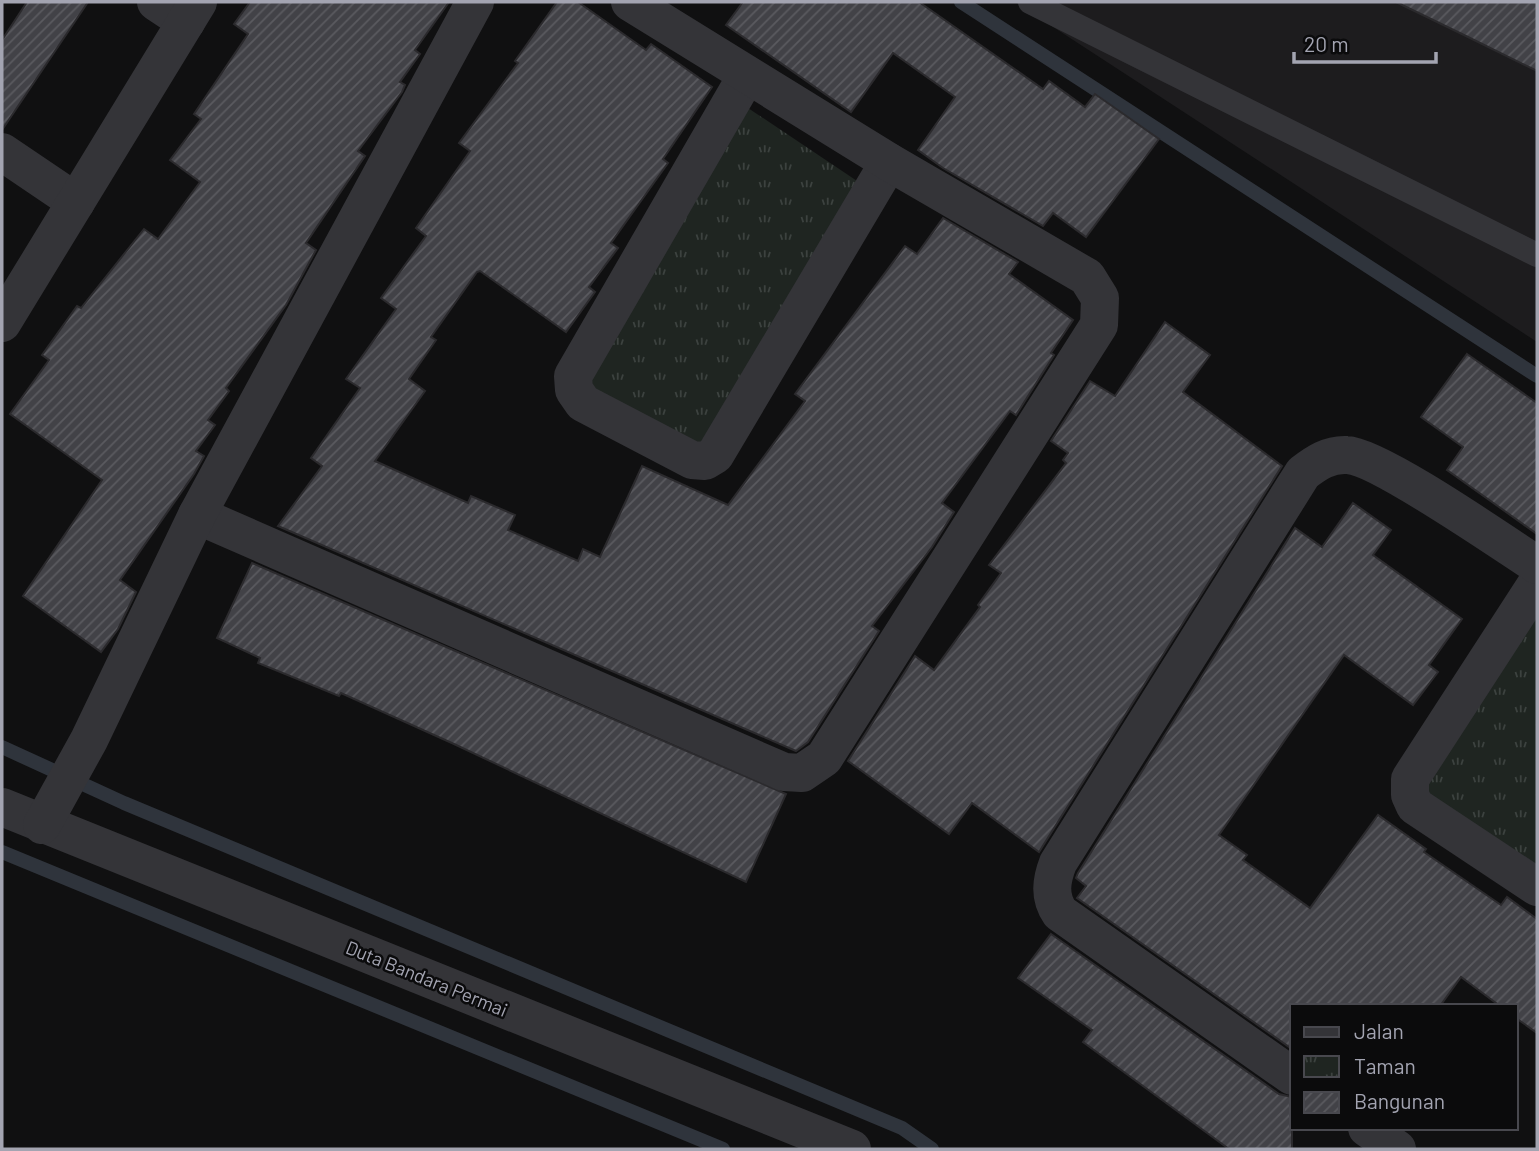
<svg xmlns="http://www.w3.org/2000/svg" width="1539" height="1151" font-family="Barlow,sans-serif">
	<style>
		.built { fill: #1d1c1e }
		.park { fill: url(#park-tufts) }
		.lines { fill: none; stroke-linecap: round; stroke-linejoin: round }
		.stream { stroke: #2f343c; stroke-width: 14 }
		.building { fill: url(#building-hatch); stroke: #2b2a2d; stroke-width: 2 }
		.lane { stroke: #343438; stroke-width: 24 }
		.street { stroke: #343438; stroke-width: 38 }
		.labels { text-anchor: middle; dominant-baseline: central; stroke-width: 5; stroke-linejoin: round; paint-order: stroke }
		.street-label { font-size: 19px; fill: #a3a4b1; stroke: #0b0b0c }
	</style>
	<defs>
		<pattern id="park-tufts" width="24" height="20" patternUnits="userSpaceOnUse" patternTransform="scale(1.75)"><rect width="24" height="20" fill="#1f2521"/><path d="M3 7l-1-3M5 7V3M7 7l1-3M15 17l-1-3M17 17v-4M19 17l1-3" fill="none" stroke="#3c423f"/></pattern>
		<pattern id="building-hatch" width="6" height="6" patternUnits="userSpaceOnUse" patternTransform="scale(1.75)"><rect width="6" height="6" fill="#424247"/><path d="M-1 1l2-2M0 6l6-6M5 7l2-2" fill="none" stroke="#5a5a5f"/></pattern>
	</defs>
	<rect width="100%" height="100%" fill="#101011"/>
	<polygon class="built" points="1015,2 1537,2 1537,342"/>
	<g class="park">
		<polygon points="748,108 863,185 693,455 579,384"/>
		<polygon points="1537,615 1537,874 1417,792"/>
	</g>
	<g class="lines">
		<g class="stream">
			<polyline points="961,2 1537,376"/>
			<polyline points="2,747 124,803 902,1128 932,1149"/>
			<polyline points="2,852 723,1149"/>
		</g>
	</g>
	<g class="building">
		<polygon points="27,2 88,2 2,130 2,40"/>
		<polygon points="250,2 449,2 415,50 420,54 400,82 405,85 402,92 358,151 365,156 306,243 316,250 286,305 226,388 229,391 208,420 215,425 196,451 204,456 194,474 120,580 136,592 118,629 101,652 23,596 102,480 10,414 49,360 42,355 77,306 81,308 144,229 158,239 200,182 170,160 201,119 194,114 248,34 234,24"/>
		<polygon points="557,2 578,2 646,50 651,44 712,87 663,159 668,163 611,243 618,248 589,287 595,292 566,332 480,271 477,272 431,337 436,340 409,379 425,391 375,461 468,503 471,496 515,515 508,530 578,561 583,549 600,557 642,466 728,505 805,401 795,394 905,246 917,254 943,218 1018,262 1009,274 1073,320 1051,353 1054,355 1016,415 1010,411 942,503 954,512 932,547 872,626 879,631 808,742 796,751 278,526 322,466 311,458 360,388 346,379 396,309 381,298 426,236 416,228 470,151 459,143 518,63 515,61"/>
		<polygon points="743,2 919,2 1043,89 1049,81 1085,107 1095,94 1159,139 1086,237 1053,213 1043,226 943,168 918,150 955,97 893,53 851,112 726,25"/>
		<polygon points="1396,2 1537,2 1537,71 1466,36"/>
		<polygon points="1165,322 1210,355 1183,392 1282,466 1039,852 972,803 949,834 848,761 915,656 934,670 980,607 978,605 1001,573 989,565 1066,463 1063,460 1068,453 1051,441 1090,381 1115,396"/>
		<polygon points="1467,354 1537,403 1537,534 1447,470 1463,447 1421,417"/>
		<polygon points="1353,503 1391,530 1373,555 1462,619 1429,665 1438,672 1413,705 1344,655 1219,835 1247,855 1243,860 1310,908 1378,815 1426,849 1424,852 1501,905 1507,897 1537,919 1537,1033 1516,1018 1516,1006 1500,1006 1461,977 1440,1006 1292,1006 1292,1049 1077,898 1086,886 1076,878 1078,873 1295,528 1322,547"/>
		<polygon points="252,563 786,794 746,882 454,744 341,693 339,696 258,663 260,658 217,638"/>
		<polygon points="1051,934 1279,1094 1292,1097 1292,1149 1229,1149 1083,1042 1092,1030 1018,978"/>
	</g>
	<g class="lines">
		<polyline class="lane" points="1030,2 1537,255"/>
		<g class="street">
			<polyline points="156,2 186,22"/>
			<polyline points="747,75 573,376 574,390 583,403 692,460 705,461 715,455 889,162"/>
			<polyline points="2,152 76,202"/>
			<polyline points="2,323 198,2"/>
			<polyline points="197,515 784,772 802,773 824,758 1099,325 1100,298 1087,277 889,162 630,2"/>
			<polyline points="1537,583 1410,779 1410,795 1415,806 1537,887"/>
			<polyline points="2,807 852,1149"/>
			<polyline points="42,825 89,740 197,515 475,2"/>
			<path d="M1292 1076 1060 913C1049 897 1051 881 1058 863L1303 473C1316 463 1329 454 1347 455 1378 456 1503 543 1537 565"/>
			<polyline points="1367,1128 1397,1149"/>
		</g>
	</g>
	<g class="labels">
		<g class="street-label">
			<text transform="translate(427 978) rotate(22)">Duta Bandara Permai</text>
		</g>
	</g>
	<rect width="1539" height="1151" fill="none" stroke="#a3a4b1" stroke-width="7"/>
	<rect x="1290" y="1004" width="228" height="126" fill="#0b0b0c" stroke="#48484e" stroke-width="2"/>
	<rect x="1304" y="1027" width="35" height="10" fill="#343438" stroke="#48484e" stroke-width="2"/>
	<text x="1354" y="1039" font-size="21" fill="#a3a4b1">Jalan</text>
	<rect x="1304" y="1056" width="35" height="21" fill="url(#park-tufts)" stroke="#48484e" stroke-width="2"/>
	<text x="1354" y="1074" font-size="21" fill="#a3a4b1">Taman</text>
	<rect x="1304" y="1092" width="35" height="21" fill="url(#building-hatch)" stroke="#48484e" stroke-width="2"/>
	<text x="1354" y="1109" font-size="21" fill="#a3a4b1">Bangunan</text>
	<path d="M1294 52v10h142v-10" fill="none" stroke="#a3a4b1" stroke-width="3.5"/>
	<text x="1304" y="52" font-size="21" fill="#a3a4b1" stroke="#0b0b0c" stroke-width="5" paint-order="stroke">20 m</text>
</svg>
